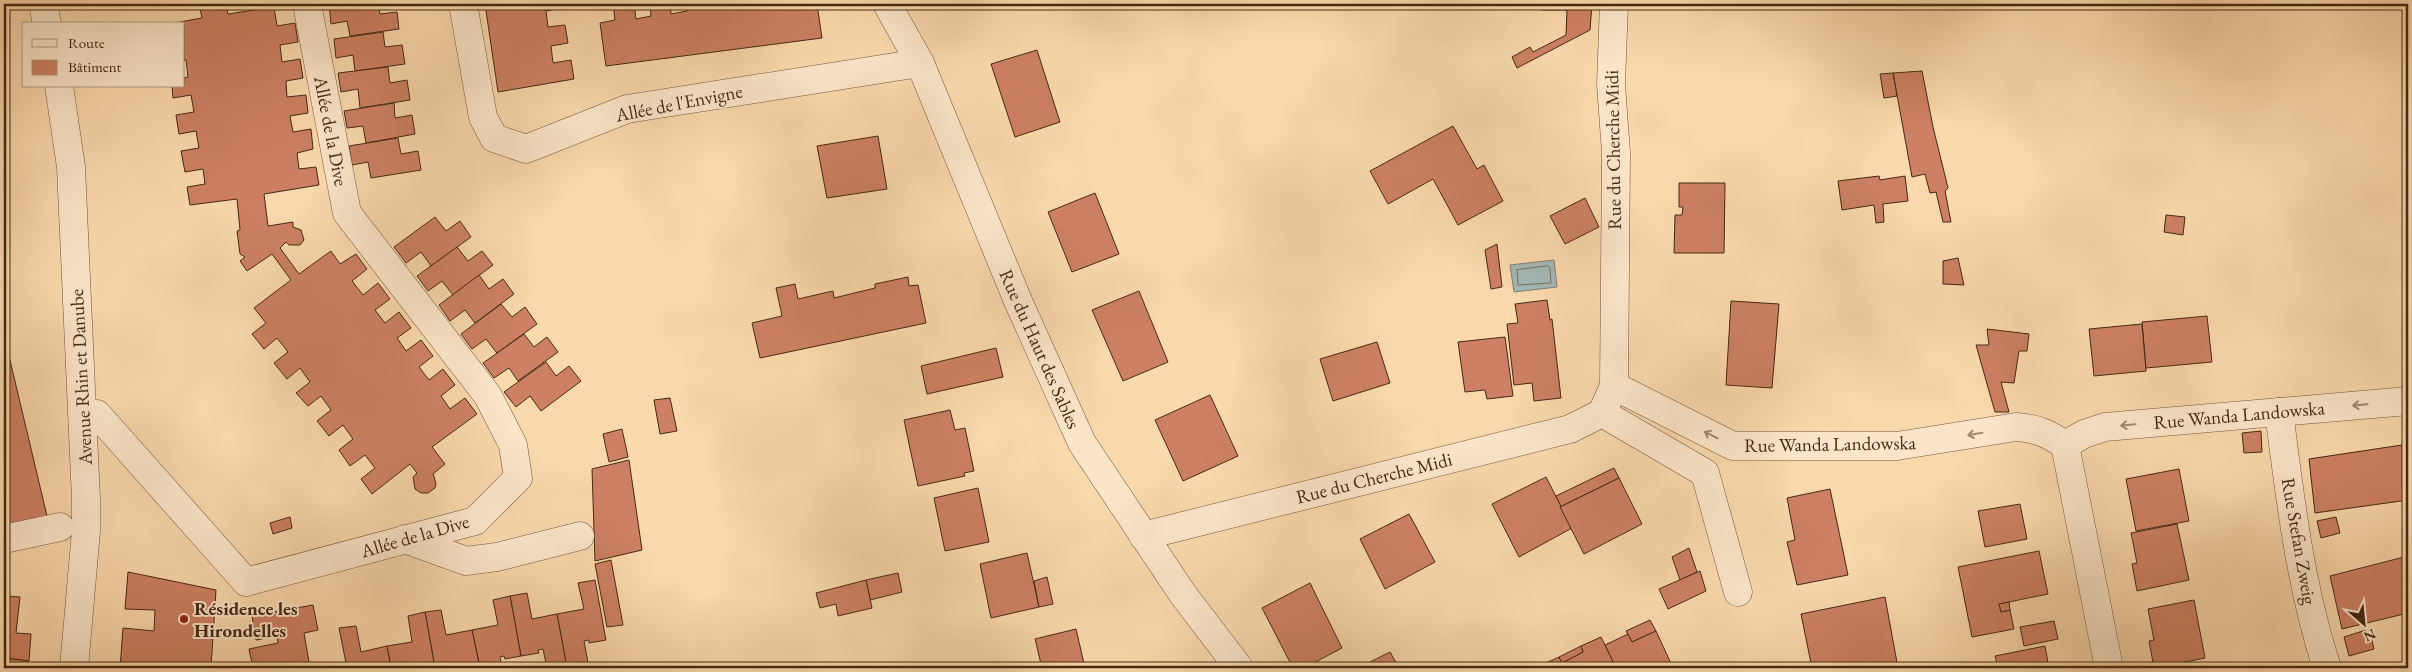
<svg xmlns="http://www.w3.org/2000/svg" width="2412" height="672" font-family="'EB Garamond',serif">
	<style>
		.water { fill: #a4b7b5; stroke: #7e7e75 }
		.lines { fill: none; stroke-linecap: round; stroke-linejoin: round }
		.shore { stroke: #747064; stroke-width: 1 }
		.building { fill: #cd8064; stroke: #442814 }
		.minor-casing { stroke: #72543a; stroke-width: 29 }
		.minor { stroke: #fce6ca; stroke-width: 28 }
		.oneway { stroke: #a0876f }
		.poi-dot { fill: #8f2418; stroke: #fce6ca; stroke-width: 2 }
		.labels { text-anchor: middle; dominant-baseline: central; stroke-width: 4; stroke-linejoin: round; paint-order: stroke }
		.street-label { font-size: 19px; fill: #442814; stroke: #fce6ca }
		.poi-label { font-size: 19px; font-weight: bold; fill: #442814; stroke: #fce6ca; text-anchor: start }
	</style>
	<rect width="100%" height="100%" fill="#fad9ad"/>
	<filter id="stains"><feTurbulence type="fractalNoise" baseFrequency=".004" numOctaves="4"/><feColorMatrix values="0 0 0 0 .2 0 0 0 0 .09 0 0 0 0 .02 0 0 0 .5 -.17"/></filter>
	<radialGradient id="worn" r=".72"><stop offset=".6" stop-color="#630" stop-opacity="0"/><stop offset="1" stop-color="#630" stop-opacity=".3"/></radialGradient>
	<polygon class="water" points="1554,260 1557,287 1514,292 1510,265"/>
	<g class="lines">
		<polygon class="shore" points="1548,266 1550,268 1551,283 1518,285 1517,270"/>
	</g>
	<g class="building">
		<polygon points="199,4 232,4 226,5 228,14 274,7 277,26 295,23 298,42 280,45 282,62 300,59 303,78 286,81 287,97 306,95 308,113 290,116 293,132 311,129 313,149 297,153 299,169 316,167 319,185 264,194 268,226 293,222 293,227 301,230 304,240 300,245 289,245 286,242 280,248 299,274 331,251 340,264 356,254 367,269 352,281 363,295 378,283 390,299 375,310 385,323 399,312 411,328 397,338 406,351 421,340 433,356 419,367 429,380 443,369 455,385 441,396 450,409 465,398 477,414 432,447 445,464 433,474 436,483 435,488 428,493 421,493 415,489 413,477 417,473 410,464 372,494 361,479 375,468 365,455 350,466 339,450 353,439 343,425 329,436 317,421 331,410 321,396 308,406 296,393 310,382 300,368 287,379 274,363 288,352 277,338 264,349 252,334 266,323 254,308 291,280 272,254 247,271 240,261 245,257 240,254 237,231 240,230 237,199 190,205 187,187 205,184 203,169 185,172 181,151 199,148 196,131 179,134 176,115 194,112 191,95 173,98 172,86 184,86 184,78 188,77 186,60 184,60 184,24 180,24 180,22 202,18"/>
		<polygon points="329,4 378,4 380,14 397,12 399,29 350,36 347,21 331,24"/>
		<polygon points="485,4 562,4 563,8 546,11 548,27 565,25 568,43 551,46 553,63 571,60 574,79 498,92"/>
		<polygon points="613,4 634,4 636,19 651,16 650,4 670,4 671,14 687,11 686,4 706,4 706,8 722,6 722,4 817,4 822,38 606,66 600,23 615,20"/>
		<polygon points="1542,4 1592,4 1590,30 1517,68 1512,57 1530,47 1533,52 1566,35 1567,10 1542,10"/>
		<polygon points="383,32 385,47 402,45 405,64 355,71 353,55 336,58 334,39"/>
		<polygon points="1037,50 1060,122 1015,137 991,64"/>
		<polygon points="388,67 390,83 407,80 410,100 360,108 358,89 341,92 338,73"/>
		<polygon points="1922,71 1933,127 1948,188 1945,191 1951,222 1943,222 1936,192 1930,193 1925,174 1912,177 1893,73"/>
		<polygon points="1893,73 1897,96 1884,98 1880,74"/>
		<polygon points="394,103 395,118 412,115 415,134 366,143 363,126 347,128 344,111"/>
		<polygon points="1453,126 1477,169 1484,165 1503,201 1458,225 1433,179 1388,204 1370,171"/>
		<polygon points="878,136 887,189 827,198 817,146"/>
		<polygon points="398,138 401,154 418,151 421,170 371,178 368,162 352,165 349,146"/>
		<polygon points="1879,176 1880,180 1905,176 1908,201 1883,204 1884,222 1876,223 1874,205 1842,210 1838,181"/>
		<polygon points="1679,183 1725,183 1724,253 1674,253 1675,215 1682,215 1683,207 1679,207"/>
		<polygon points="1095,193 1119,254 1072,272 1048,212"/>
		<polygon points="1585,198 1599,227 1565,244 1550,216"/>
		<polygon points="2166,215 2185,217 2183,235 2164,232"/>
		<polygon points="435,217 446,231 460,221 471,237 431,266 421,252 406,263 394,247"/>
		<polygon points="1497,244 1502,287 1491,289 1485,250"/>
		<polygon points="457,247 468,261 482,251 493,265 453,295 442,281 428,291 417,276"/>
		<polygon points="1958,258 1964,285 1943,284 1943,261"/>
		<polygon points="479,275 489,289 503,279 514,294 475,323 465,310 450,321 439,305"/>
		<polygon points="908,277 909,286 918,285 926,323 760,358 752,323 782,316 776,288 795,284 798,299 833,291 834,298 875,288 875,284"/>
		<polygon points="1139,291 1168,362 1123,381 1092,310"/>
		<polygon points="1547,300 1550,320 1552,319 1561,398 1534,401 1532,383 1514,385 1507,324 1518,323 1515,304"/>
		<polygon points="1731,301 1779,304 1772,388 1726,385"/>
		<polygon points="501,304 512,317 525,307 537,324 497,353 486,339 472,349 461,334"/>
		<polygon points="2207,316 2212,362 2146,368 2142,322"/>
		<polygon points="2142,324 2146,371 2094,376 2089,329"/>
		<polygon points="1987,329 2029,334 2027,351 2019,351 2014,383 2001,382 2009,412 1995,412 1976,345 1989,345"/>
		<polygon points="524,334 534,347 547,337 558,352 518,381 509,368 494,378 483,363"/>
		<polygon points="4,335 47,516 4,526"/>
		<polygon points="1505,337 1513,396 1487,399 1485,390 1465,392 1458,342"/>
		<polygon points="1377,342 1390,383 1333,401 1320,359"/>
		<polygon points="996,348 1003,377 927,394 921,366"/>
		<polygon points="546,362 556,376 569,366 581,381 541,411 530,396 516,407 504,392"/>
		<polygon points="1210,395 1238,456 1183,481 1155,420"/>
		<polygon points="670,398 677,431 660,434 654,400"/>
		<polygon points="950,410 955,430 965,428 974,471 964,473 965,476 918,486 904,420"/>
		<polygon points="622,429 628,457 609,462 603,434"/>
		<polygon points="2261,431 2262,452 2244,453 2242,433"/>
		<polygon points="2402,445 2408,474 2408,500 2315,513 2309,459"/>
		<polygon points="629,460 642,550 595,561 592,469"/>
		<polygon points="1614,468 1619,478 1560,507 1556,496"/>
		<polygon points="2179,469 2189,521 2136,531 2126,479"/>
		<polygon points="1546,477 1572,528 1519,557 1492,504"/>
		<polygon points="1619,478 1642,524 1584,554 1560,507"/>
		<polygon points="978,488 989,542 945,551 934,498"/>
		<polygon points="1830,489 1848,575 1797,585 1787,542 1795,540 1787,498"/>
		<polygon points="2020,504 2027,539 1985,547 1978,511"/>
		<polygon points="1409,514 1435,562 1385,589 1360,539"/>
		<polygon points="290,517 292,528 273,534 270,523"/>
		<polygon points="2336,517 2340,533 2321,538 2317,521"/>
		<polygon points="2177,524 2189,580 2137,591 2132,564 2137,563 2131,533"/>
		<polygon points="1689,548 1697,572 1680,580 1672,557"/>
		<polygon points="2039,551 2048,594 1999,604 2001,612 2010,610 2014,629 1972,637 1958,567"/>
		<polygon points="1027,553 1039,607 991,618 980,564"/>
		<polygon points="2408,556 2408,613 2342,629 2330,576"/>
		<polygon points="611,560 623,625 607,627 595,564"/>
		<polygon points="1700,571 1706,591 1668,609 1659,589"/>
		<polygon points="128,572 216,590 211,668 120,668 123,628 154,631 155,610 125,609"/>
		<polygon points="898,573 902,592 870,600 866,580"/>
		<polygon points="1047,577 1053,604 1039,607 1034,581"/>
		<polygon points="595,580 606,640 589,643 589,640 584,641 589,668 567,668 557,614 584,609 578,583"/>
		<polygon points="866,580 872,608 838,616 836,604 820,608 816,593"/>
		<polygon points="1310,583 1342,648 1304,668 1293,668 1262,608"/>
		<polygon points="527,593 532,619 557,614 567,668 547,668 543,649 538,650 539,653 521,656 510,596"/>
		<polygon points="4,596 20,597 16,633 31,634 29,661 4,658"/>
		<polygon points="510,596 521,656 505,659 504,656 500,657 502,668 480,668 472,630 498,625 493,600"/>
		<polygon points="1885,597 1898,668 1812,668 1801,614"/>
		<polygon points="2194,600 2205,658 2154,668 2149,641 2154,640 2148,609"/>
		<polygon points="2009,602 2010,610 2001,612 1999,604"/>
		<polygon points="313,605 318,630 304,633 310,668 253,668 249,649 278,643 277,636 256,640 252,616"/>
		<polygon points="441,610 446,635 472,630 480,668 458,668 458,665 453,666 453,668 435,668 425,612"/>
		<polygon points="425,612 435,668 391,668 387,646 412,642 408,616"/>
		<polygon points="1650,620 1656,631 1632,642 1626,631"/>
		<polygon points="2054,621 2058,639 2024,646 2020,627"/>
		<polygon points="356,626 361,652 387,646 391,668 347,668 339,628"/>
		<polygon points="1076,629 1085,668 1042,668 1035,639"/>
		<polygon points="2369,629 2374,649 2349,656 2344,637"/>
		<polygon points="1656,631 1673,668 1616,668 1605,645 1628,634 1632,642"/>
		<polygon points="1601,637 1616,668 1535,668 1559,657 1562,663 1583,652 1581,646"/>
		<polygon points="1581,646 1583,652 1562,663 1559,657"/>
		<polygon points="2045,646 2049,668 1998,668 1995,656"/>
		<polygon points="1390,652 1399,668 1358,668"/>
		<polygon points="4,658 29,661 28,668 4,668"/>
	</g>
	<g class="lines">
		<g class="minor-casing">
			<g id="minor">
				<polyline points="43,4 47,24"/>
				<polyline points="463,4 483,117 494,138 526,149 627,109 920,63"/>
				<polyline points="887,4 920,63 1018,301 1082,443 1182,593 1239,668"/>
				<polyline points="59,86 71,167 86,500 86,531 74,668"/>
				<path d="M1614 386 1733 446H1897L2016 427C2036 428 2049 434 2065 445L2084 434 2105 427 2408 401"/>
				<path d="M2279 412C2290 498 2300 585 2327 668"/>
				<polyline points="1602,413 1705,473 1738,592"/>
				<polyline points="83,414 97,414 246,582 475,521 518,478 513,445 488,396 347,213 307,4"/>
				<polyline points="2065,445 2109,668"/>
				<polyline points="1143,536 1570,429 1602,413 1614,386 1616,153 1611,84 1614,4"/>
				<polyline points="4,539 60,527"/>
				<polyline points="405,539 466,561 497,557 580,536"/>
			</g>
		</g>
		<use href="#minor" class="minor"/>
	</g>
	<defs><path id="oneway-shaft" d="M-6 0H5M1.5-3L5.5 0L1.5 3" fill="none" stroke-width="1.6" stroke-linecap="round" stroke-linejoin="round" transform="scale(1.25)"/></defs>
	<g class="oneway">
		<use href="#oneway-shaft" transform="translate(2360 405) rotate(175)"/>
		<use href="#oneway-shaft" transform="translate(2128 425) rotate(175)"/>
		<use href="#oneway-shaft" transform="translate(1975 434) rotate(171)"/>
		<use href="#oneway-shaft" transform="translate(1711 435) rotate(-153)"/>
	</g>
	<circle class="poi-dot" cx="184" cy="619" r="5"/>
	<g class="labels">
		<g class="street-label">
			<text transform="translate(679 103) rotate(-11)">Allée de l'Envigne</text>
			<text transform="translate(331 131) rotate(79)">Allée de la Dive</text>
			<text transform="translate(1613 150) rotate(-91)">Rue du Cherche Midi</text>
			<text transform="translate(1040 349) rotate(66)">Rue du Haut des Sables</text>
			<text transform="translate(81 377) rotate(-93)">Avenue Rhin et Danube</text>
			<text transform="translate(2239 415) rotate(-5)">Rue Wanda Landowska</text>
			<text transform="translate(1830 444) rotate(-1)">Rue Wanda Landowska</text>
			<text transform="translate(1374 478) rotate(-14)">Rue du Cherche Midi</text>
			<text transform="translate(415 536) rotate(-16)">Allée de la Dive</text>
			<text transform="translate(2299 541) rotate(80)">Rue Stefan Zweig</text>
		</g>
		<g class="poi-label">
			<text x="194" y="608">Résidence les<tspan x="194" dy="22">Hirondelles</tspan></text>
		</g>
	</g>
	<rect width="2412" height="672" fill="none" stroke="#fad9ad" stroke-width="20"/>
	<rect x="5" y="5" width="2402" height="662" fill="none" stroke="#442814" stroke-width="2.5"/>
	<rect x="10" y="10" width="2392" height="652" fill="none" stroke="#442814"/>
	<rect x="22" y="22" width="162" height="65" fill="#fce6ca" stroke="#b29a81"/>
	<rect x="32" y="39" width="25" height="8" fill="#fce6ca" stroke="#b29a81"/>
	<text x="68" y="48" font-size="15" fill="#442814">Route</text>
	<rect x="32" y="60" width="25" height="15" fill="#cd8064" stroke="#b29a81"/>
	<text x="68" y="72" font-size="15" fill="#442814">Bâtiment</text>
	<g transform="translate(2364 624) rotate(153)" stroke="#fce6ca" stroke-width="4" paint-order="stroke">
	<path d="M0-4L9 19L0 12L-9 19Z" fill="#442814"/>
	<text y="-8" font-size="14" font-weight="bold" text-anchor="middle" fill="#442814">N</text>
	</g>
	<rect width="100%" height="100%" filter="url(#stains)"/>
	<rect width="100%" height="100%" fill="url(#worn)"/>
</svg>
